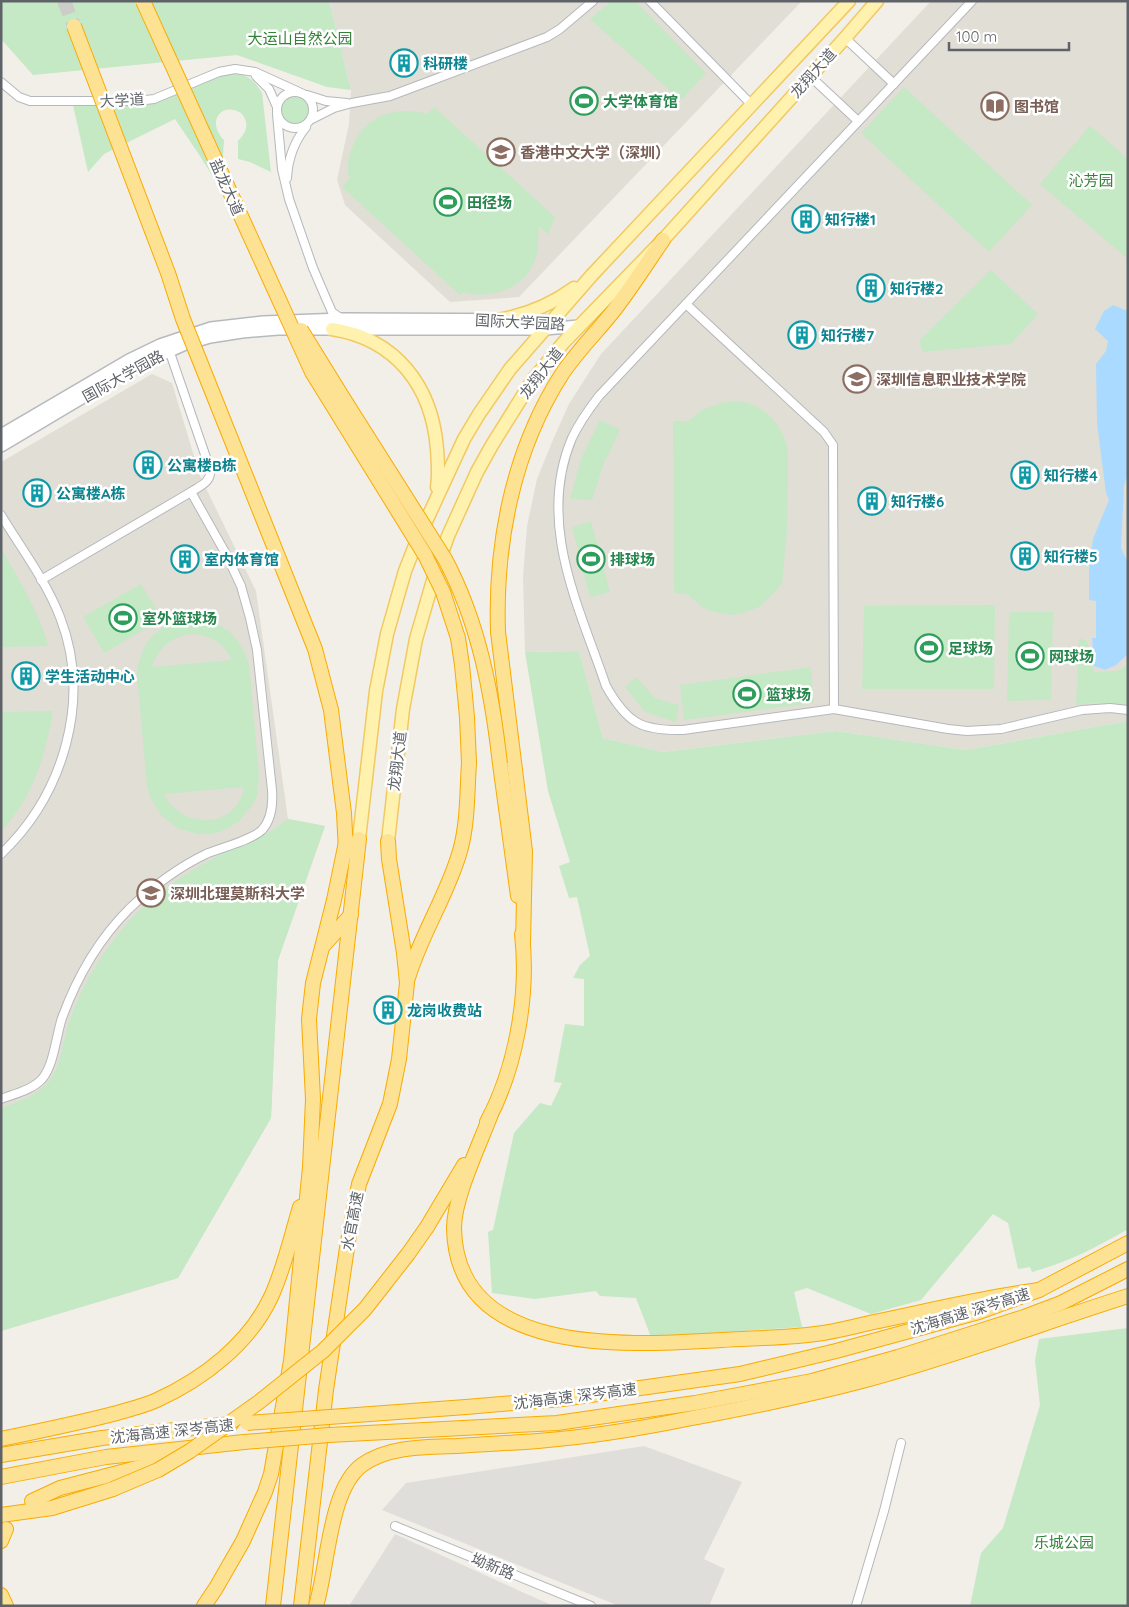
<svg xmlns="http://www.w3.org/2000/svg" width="1129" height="1607" font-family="Quicksand,'Noto Sans SC',sans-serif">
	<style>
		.industrial { fill: #e0deda }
		.education { fill: #e1ded6 }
		.green { fill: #c5e8c5; fill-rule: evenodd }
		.water { fill: #aadaff }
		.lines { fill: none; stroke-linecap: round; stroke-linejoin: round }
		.highway-tunnel { stroke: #ccccc8; stroke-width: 14; stroke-dasharray: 14 7; stroke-linecap: butt }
		.street-casing { stroke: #b5b8bc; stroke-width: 10 }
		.secondary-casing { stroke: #b6babf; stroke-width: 14 }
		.primary-casing { stroke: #f2c960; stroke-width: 15 }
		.highway-casing { stroke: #f9ab00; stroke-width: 16 }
		.street { stroke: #fff; stroke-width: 8 }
		.secondary { stroke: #fff; stroke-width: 11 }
		.primary { stroke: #fff2af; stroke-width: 12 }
		.highway { stroke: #fde293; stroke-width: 14 }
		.highway-bridge-casing { stroke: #f9ab00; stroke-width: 16; stroke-linecap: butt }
		.highway-bridge { stroke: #fde293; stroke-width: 14 }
		.labels { text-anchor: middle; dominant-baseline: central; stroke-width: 5; stroke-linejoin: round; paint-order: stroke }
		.park-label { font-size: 15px; fill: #348238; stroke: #fff }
		.culture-label { font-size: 15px; font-weight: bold; fill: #0d838f; stroke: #fff; text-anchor: start }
		.street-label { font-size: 15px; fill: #5f6368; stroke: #fff }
		.leisure-label { font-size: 15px; font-weight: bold; fill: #27864d; stroke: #fff; text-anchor: start }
		.education-label { font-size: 15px; font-weight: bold; fill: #785e54; stroke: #fff; text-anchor: start }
	</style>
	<rect width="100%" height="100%" fill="#f1efe8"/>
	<g class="industrial">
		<polygon points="644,1446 742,1482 704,1559 725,1569 709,1606 619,1606 382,1510 406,1483"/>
		<polygon points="395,1534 522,1592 554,1606 349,1606"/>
	</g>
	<g class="education">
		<polygon points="329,1 802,1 519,297 450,302 345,205 337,180 349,124 351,90"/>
		<polygon points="931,1 1128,1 1128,721 966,750 836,731 663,752 603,738 579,651 525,652 523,577 527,526 537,479 552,442 569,404 601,354"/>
		<polygon points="152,374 172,383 200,476 256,591 288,819 325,826 278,960 271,1118 178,1278 1,1331 1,462"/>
	</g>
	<g class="green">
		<polygon points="1,1 329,1 351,90 327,87 237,55 33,75 1,39"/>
		<polygon points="612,1 635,1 706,73 681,100 590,19"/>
		<path d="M223 74C243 74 251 74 262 93L271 172 250 162 238 159V141C247 132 250 123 241 113 221 101 206 122 224 140L223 156 216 182 200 156 175 119 104 154 88 172 73 105H137Z"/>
		<polygon points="904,87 1032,205 989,252 861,133"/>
		<circle cx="295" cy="110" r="14"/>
		<path d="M434 107 555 217 548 234 539 226C538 238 539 249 535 260 525 289 490 300 463 292L460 295 342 187 350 178C346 171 348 159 351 151 363 117 392 105 427 114Z"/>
		<polygon points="1090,126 1128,159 1128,259 1040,184"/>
		<polygon points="991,270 1038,314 1011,344 923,352 919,341"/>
		<path d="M724 402C732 402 741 401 748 403 770 410 786 431 788 454L787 531 783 574 782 583 776 591 759 607 743 613 732 615 710 611 702 607 687 594 674 593 673 421H688L704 409Z"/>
		<polygon points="600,420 620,430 603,465 592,500 570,499 581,459"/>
		<polygon points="591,521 610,592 590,597 572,527"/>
		<path d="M1 548C19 580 39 611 48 646L1 647Z"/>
		<polygon points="141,584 162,619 104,653 83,617"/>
		<polygon points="995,605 994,689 862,689 864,606"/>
		<polygon points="1009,612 1053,612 1051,700 1007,701"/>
		<path d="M187 619C220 619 239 633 249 664L259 775 257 796 252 806 238 822 220 832 209 834H198L177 828 161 815 150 797 147 786 137 675C140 643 156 625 187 619ZM190 634C209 634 223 642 232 660L152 667C158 648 170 638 190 634ZM244 787C237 829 183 831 164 794Z"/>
		<polygon points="1079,638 1087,641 1094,672 1117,671 1128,665 1128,705 1096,703 1076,705"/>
		<path d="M579 651 603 738 663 752 836 731 966 750 1128 721V1229C1097 1247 1066 1263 1032 1272L1030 1267 1018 1269 1008 1223 993 1214 921 1300 871 1314 807 1288 794 1292 802 1327 651 1337 636 1298 600 1296 596 1291 535 1299 492 1293 488 1232 493 1230 514 1133 540 1103 551 1106 562 1083 554 1082 565 1024 584 1026V979L573 978 580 965 590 956 577 897 569 898 559 866 570 862 548 791 525 652Z"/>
		<polygon points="811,667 814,703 684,720 680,685"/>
		<polygon points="636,677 655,698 679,705 676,722 645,712 625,687"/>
		<path d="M53 711C45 758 33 796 1 832V712Z"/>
		<path d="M288 819 325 826 278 960 271 1118 178 1278 1 1331V1108C18 1102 39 1095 50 1080 61 1065 62 1046 67 1029 79 989 101 953 129 921 154 894 185 873 218 856 242 845 267 836 288 819Z"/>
		<polygon points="1128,1328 1128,1606 970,1606 981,1553 1003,1528 1040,1405 1035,1360 1039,1339"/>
	</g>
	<polygon class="water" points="1113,305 1128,311 1128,474 1124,485 1121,548 1128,563 1128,654 1116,665 1105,670 1094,666 1092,638 1096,638 1096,601 1089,600 1089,571 1093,539 1109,500 1106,493 1097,423 1096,364 1106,351 1108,341 1095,329 1104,311"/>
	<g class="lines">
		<polyline class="highway-tunnel" points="64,1 74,26"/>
		<g class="street-casing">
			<g id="street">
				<polyline points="650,1 751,104"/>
				<path d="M972 1 599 396C589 409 579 423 572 438 536 523 579 606 606 686 627 723 641 731 683 730L834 709 948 729 967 731 1001 729 1082 710 1110 708 1128 710"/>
				<polyline points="845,38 894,84"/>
				<polyline points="256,76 269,89 277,107"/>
				<polyline points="810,76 858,121"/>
				<polyline points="1,82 19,97 30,101 137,101 154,99 219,72 235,69 255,72 299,92"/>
				<circle cx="295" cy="110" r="18"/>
				<polyline points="307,95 326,101 347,103"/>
				<polyline points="277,114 282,169 289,199 313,268 325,296 332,312 342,319"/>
				<polyline points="312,119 334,108 352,103 390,96 547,37 560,29 593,1"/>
				<path d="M287 178C288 159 294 142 306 127"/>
				<polyline points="686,304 824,432 833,445 834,709"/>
				<path d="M1 515C21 548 46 581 60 617 92 699 64 794 1 854"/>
				<path d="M41 580 191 492C200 486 212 482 210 469L168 347"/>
				<path d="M1 1099C14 1094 32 1090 42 1079 54 1065 56 1036 62 1018 77 977 98 940 129 909 152 887 177 868 206 854 220 848 252 840 262 830 272 819 273 804 272 790L257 650 250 618 241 586 226 554 191 492"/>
				<polyline points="395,1526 591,1606"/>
				<polyline points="856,1606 884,1511 901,1443"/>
			</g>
		</g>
		<g class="secondary-casing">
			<g id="secondary">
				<polyline points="1,435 129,360 160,345 211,328 263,322 342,319 535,320 560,322"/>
				<polyline points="1,446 132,368 183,345 210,337 242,332 278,329 545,329 579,326"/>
			</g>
		</g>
		<g class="primary-casing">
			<g id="primary">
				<path d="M498 320C526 315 551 305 574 288"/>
				<path d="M332 329C396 339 432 386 437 449 438 462 439 475 437 487"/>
				<polyline points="359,839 376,691 387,634 405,571 416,543 464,439 479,414 510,369 592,275 849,1"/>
				<polyline points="388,841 403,709 416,639 436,570 448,536 477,472 492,445 532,381 564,342 663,240 845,38 877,1"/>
			</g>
		</g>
		<g class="highway-casing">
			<g id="highway">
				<polyline points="331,710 344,813 346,851"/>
				<polyline points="500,764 518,896"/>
				<path d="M523 944 525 851 498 632C495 543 513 450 562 374 578 350 598 331 615 309 632 287 647 263 663 240"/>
				<polyline points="323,946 351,915"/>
				<path d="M408 978C421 934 448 894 460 851 468 823 467 792 469 763"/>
				<path d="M491 1114C480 1144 454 1197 454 1228 456 1359 632 1345 722 1340 754 1338 791 1338 823 1333 842 1330 860 1325 879 1321 932 1310 985 1297 1039 1290"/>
				<path d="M487 1122C516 1068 529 995 522 934"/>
				<polyline points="427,1227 464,1165"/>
				<polyline points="466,1407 562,1399 740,1374 836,1351 979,1312 1039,1290 1128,1243"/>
				<polyline points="463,1428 557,1423 695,1403 812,1381 898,1357 1024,1317 1061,1303 1128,1269"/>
				<path d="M1 1439C40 1431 79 1423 117 1413 130 1409 144 1406 157 1400 203 1379 249 1344 271 1297 284 1269 291 1237 300 1207"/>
				<polyline points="1,1455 102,1438 231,1424"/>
				<polyline points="1,1477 106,1457 244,1442"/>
				<polyline points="32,1501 60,1488 175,1458"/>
				<polyline points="1,1515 52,1508 113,1489"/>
				<polyline points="1,1541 6,1529"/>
				<polyline points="1,1595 6,1606"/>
				<polyline points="204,1606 216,1588 243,1541 265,1492 271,1474 291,1361 310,1167 313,1099 309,1019 313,983 334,900 346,842"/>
				<polyline points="273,1606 359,839"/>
				<polyline points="301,1606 326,1390 348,1241 359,1184 390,1104 399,1059 407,983 404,953 389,859 388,841"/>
				<path d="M316 1606C328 1567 329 1489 362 1465 389 1446 426 1447 457 1446 484 1444 511 1443 538 1441 588 1437 638 1429 687 1419 746 1408 805 1396 862 1381 952 1357 1040 1324 1128 1296"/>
			</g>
		</g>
		<use href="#street" class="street"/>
		<use href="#secondary" class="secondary"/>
		<use href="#primary" class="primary"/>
		<use href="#highway" class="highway"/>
		<g class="highway-bridge-casing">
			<g id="highway-bridge">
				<polyline points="143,1 312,372 425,555 443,592 458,638 462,665 467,717 469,763"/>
				<polyline points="74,26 168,273 183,319 315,649 331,710"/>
				<path d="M301 330 343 398 445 559C479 623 492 693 500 764"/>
				<polyline points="247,1423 466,1407"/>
				<polyline points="244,1442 329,1435 463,1428"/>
				<polyline points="113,1489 158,1470 190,1451 259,1402 323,1351 365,1309 408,1254 427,1227"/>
			</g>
		</g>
		<use href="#highway-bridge" class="highway-bridge"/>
	</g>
	<defs>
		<g id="building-ring" transform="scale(1.4375)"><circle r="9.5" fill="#fff" stroke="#0f9aa8" stroke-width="1.5"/><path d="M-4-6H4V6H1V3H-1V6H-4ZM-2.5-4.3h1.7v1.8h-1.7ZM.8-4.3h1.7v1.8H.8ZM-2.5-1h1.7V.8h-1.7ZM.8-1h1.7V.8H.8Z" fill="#0f9aa8"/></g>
		<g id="stadium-ring" transform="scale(1.4375)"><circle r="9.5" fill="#fff" stroke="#2e9e5b" stroke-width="1.5"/><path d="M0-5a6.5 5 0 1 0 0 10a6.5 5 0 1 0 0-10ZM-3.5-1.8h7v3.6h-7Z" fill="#2e9e5b"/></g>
		<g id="library-ring" transform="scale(1.4375)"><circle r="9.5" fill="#fff" stroke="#8d6e63" stroke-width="1.5"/><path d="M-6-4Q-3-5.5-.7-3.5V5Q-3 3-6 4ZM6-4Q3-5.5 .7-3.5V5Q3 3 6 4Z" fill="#8d6e63"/></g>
		<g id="university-ring" transform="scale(1.4375)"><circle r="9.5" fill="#fff" stroke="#8d6e63" stroke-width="1.5"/><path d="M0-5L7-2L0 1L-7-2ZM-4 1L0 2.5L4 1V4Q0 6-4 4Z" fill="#8d6e63"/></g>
	</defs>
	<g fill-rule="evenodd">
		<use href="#building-ring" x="404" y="63"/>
		<use href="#stadium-ring" x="584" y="101"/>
		<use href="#library-ring" x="995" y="106"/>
		<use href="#university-ring" x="501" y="152"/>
		<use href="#stadium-ring" x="448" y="202"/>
		<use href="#building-ring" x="806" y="219"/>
		<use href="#building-ring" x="871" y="288"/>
		<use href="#building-ring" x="802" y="335"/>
		<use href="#university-ring" x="857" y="379"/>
		<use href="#building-ring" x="148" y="465"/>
		<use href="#building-ring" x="1025" y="475"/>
		<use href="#building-ring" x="37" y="493"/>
		<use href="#building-ring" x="872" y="501"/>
		<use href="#building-ring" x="1025" y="556"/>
		<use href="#building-ring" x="185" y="559"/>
		<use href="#stadium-ring" x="591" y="559"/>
		<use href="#stadium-ring" x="123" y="618"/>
		<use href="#stadium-ring" x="929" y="648"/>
		<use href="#stadium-ring" x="1030" y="656"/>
		<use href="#building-ring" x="26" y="676"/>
		<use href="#stadium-ring" x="747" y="694"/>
		<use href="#university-ring" x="151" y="893"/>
		<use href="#building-ring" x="388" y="1010"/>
	</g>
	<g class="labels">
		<g class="park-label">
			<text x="300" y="38">大运山自然公园</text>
			<text x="1091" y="180">沁芳园</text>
			<text x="1064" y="1542">乐城公园</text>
		</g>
		<g class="culture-label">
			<text x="423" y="63">科研楼</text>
			<text x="825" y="219">知行楼1</text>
			<text x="890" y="288">知行楼2</text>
			<text x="821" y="335">知行楼7</text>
			<text x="167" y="465">公寓楼B栋</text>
			<text x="1044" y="475">知行楼4</text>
			<text x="56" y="493">公寓楼A栋</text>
			<text x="891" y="501">知行楼6</text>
			<text x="1044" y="556">知行楼5</text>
			<text x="204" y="559">室内体育馆</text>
			<text x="45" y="676">学生活动中心</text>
			<text x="407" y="1010">龙岗收费站</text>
		</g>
		<g class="street-label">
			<text transform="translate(813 73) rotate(-48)">龙翔大道</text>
			<text transform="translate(122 100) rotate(-3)">大学道</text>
			<text transform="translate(227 187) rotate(66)">盐龙大道</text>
			<text transform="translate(520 322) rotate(3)">国际大学园路</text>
			<text transform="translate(541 373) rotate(-52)">龙翔大道</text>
			<text transform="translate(123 376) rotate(-29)">国际大学园路</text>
			<text transform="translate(397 761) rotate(-83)">龙翔大道</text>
			<text transform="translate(352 1221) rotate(-79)">水官高速</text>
			<text transform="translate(970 1311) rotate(-17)">沈海高速 深岑高速</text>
			<text transform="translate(575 1396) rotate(-7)">沈海高速 深岑高速</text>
			<text transform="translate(172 1431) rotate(-6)">沈海高速 深岑高速</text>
			<text transform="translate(493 1566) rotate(22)">坳新路</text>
		</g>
		<g class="leisure-label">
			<text x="603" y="101">大学体育馆</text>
			<text x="467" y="202">田径场</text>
			<text x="610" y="559">排球场</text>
			<text x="142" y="618">室外篮球场</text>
			<text x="948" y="648">足球场</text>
			<text x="1049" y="656">网球场</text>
			<text x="766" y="694">篮球场</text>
		</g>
		<g class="education-label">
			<text x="1014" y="106">图书馆</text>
			<text x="520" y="152">香港中文大学（深圳）</text>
			<text x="876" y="379">深圳信息职业技术学院</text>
			<text x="170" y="893">深圳北理莫斯科大学</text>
		</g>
	</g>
	<rect width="1129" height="1607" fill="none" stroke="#5f6368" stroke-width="5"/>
	<path d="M949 42v8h120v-8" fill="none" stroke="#5f6368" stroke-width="2.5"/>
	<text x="956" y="42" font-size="15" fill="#5f6368" stroke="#ffffff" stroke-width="4" paint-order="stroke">100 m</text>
</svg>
